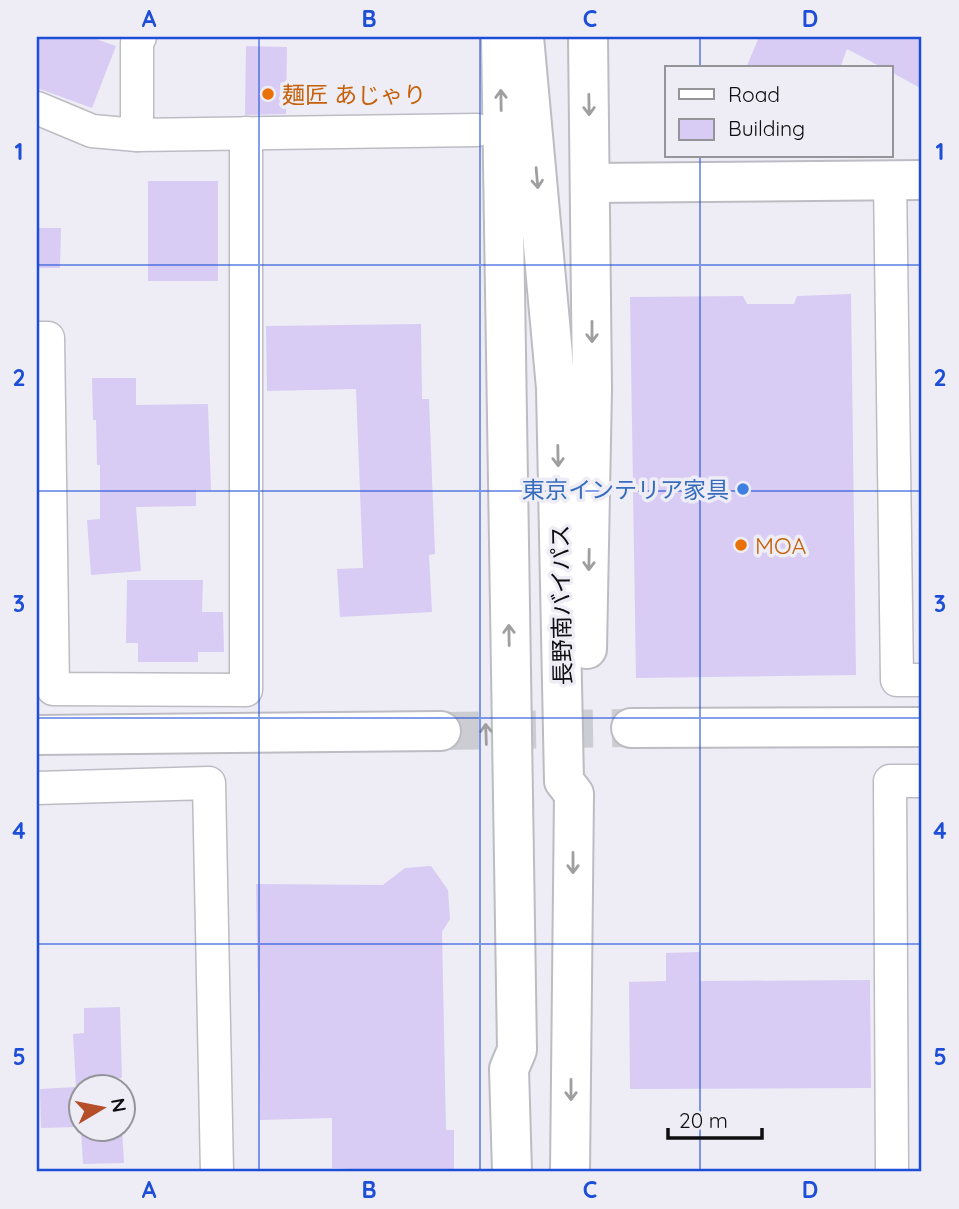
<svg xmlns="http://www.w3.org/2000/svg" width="959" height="1209" font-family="Quicksand,'Noto Sans JP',sans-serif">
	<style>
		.building { fill: #d8ccf4 }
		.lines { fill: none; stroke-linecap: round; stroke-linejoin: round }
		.secondary-tunnel { stroke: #ccccd3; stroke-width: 38; stroke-dasharray: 38 19; stroke-linecap: butt }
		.street-casing { stroke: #bdbcc3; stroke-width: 35 }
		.secondary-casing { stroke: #bdbcc3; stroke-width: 42 }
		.highway-casing { stroke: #bdbcc3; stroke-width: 42 }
		.street { stroke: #fff; stroke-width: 32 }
		.secondary { stroke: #fff; stroke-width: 38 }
		.highway { stroke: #fff; stroke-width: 38 }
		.oneway { stroke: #9f9f9f }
		.grid { fill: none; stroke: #1d4ed8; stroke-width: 2; stroke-opacity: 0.55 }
		.food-dot { fill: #e8710a; stroke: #eeedf5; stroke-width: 2.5 }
		.shop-dot { fill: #3f7fe0; stroke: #eeedf5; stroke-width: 2.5 }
		.labels { text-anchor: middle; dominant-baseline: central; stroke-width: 7; stroke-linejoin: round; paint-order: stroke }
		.food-label { font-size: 23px; fill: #c56008; stroke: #eeedf5; text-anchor: start }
		.shop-label { font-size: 23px; fill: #366cbe; stroke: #eeedf5; text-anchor: end }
		.street-label { font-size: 23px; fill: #0e0e10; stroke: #eeedf5 }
		.neatline { fill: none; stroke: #1d4ed8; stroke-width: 2.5 }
		.grid-label { font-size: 23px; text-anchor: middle; font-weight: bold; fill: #1d4ed8 }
	</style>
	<rect width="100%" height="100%" fill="#eeedf5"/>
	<g class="building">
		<polygon points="37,37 90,37 116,46 92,108 37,88"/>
		<polygon points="759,37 922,37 922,89 891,72 891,68 883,68 847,49 840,68 746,68"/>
		<polygon points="246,46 287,47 286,114 245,115"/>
		<rect x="148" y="181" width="70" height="100"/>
		<polygon points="37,228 61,228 60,268 37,268"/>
		<polygon points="851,294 856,675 636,678 630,297 743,296 747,304 794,304 797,296"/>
		<polygon points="421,324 422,399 429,399 435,554 429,555 432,612 340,617 337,569 363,568 356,389 267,391 266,326"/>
		<polygon points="92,378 136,378 136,405 208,404 211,490 196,490 196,506 136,507 141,571 91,575 87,520 100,519 100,465 97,465 96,420 93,420"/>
		<polygon points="127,580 203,580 202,612 223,612 224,652 198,652 198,662 138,662 138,643 126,643"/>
		<polygon points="431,866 448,890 450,919 442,932 446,1130 454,1130 454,1172 354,1172 354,1169 332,1168 332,1118 260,1120 256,884 383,885 405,868"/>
		<polygon points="700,952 700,981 870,980 871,1088 630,1089 629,982 666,981 666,953"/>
		<polygon points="120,1007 122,1078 118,1078 118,1087 80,1087 80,1129 122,1129 124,1163 83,1164 81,1130 76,1130 76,1127 41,1128 40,1089 76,1087 73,1034 84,1033 84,1008"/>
	</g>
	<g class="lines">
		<polyline class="secondary-tunnel" points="441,731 631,728"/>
		<g class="street-casing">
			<g id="street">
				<polyline points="37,108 92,131 137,135 477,130"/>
				<polyline points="137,135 137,42 140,37"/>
				<polyline points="890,180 897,680 922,680"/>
				<polyline points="37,338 48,338 53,689 246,690 246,133"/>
				<polyline points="37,788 209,783 217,1172"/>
				<polyline points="892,1172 890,781 922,781"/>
			</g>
		</g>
		<g class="secondary-casing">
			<g id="secondary">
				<polyline points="591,183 922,180"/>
				<polyline points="631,728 922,727"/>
				<polyline points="37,735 441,731"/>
			</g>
		</g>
		<g class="highway-casing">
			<g id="highway">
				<polyline points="501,37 517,1050 509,1069 512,1172"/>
				<polyline points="524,37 556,388 564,781 574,794 570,1172"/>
				<polyline points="587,649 592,388 588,37"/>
			</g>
		</g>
		<use href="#street" class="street"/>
		<use href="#secondary" class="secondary"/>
		<use href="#highway" class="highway"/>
	</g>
	<defs><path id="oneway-shaft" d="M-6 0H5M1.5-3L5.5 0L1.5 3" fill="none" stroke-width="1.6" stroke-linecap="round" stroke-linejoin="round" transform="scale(1.75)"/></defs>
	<g class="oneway">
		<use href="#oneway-shaft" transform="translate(501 100) rotate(-91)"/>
		<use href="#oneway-shaft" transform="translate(589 105) rotate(89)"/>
		<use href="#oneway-shaft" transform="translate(537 178) rotate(85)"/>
		<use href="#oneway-shaft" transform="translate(592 332) rotate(90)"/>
		<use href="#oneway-shaft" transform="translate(558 456) rotate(89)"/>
		<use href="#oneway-shaft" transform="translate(589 560) rotate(91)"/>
		<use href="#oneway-shaft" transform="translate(509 635) rotate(-91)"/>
		<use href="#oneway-shaft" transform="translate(486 734) rotate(-92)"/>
		<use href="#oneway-shaft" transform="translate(573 863) rotate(90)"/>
		<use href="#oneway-shaft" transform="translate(571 1090) rotate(90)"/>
	</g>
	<path class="grid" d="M259 37V1172M480 37V1172M700 37V68M700 156V1172M37 265H922M37 491H922M37 718H922M37 944H922"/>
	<g class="food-dot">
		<circle cx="268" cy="94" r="7"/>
		<circle cx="741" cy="545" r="7"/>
	</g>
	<circle class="shop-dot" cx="743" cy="489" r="7"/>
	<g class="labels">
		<g class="food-label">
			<text x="282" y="94">麺匠 あじゃり</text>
			<text x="755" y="545">MOA</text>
		</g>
		<g class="shop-label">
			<text x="729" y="489">東京インテリア家具</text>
		</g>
		<g class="street-label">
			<text transform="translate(561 605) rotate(-91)">長野南バイパス</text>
		</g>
	</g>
	<rect width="959" height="1209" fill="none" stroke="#eeedf5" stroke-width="77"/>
	<rect x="665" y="66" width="228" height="91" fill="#eeedf5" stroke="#949499" stroke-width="2"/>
	<rect x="679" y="89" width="35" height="10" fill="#ffffff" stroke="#949499" stroke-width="2"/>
	<text x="728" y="102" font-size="21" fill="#0e0e10">Road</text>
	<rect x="679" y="119" width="35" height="21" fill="#d8ccf4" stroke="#949499" stroke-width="2"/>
	<text x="728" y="136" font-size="21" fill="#0e0e10">Building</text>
	<g transform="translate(102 1108) rotate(80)"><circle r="33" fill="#eeedf5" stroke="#949499" stroke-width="2"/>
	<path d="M0-5L12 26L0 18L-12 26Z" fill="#b54e29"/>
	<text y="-10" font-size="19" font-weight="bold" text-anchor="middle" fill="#0e0e10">N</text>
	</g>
	<path d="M668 1128v10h94v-10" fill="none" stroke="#0e0e10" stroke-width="3.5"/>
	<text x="679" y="1128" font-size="21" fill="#0e0e10" stroke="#eeedf5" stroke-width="5" paint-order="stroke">20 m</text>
	<rect x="38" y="38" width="882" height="1132" class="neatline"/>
	<g class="grid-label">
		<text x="149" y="27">A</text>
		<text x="369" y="27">B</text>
		<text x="590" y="27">C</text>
		<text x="810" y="27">D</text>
		<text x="19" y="160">1</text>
		<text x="940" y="160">1</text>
		<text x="19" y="386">2</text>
		<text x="940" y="386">2</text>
		<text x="19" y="612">3</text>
		<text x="940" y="612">3</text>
		<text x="19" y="839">4</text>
		<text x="940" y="839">4</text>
		<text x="19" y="1065">5</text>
		<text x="940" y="1065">5</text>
		<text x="149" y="1198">A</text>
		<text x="369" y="1198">B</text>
		<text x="590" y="1198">C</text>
		<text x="810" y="1198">D</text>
	</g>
</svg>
